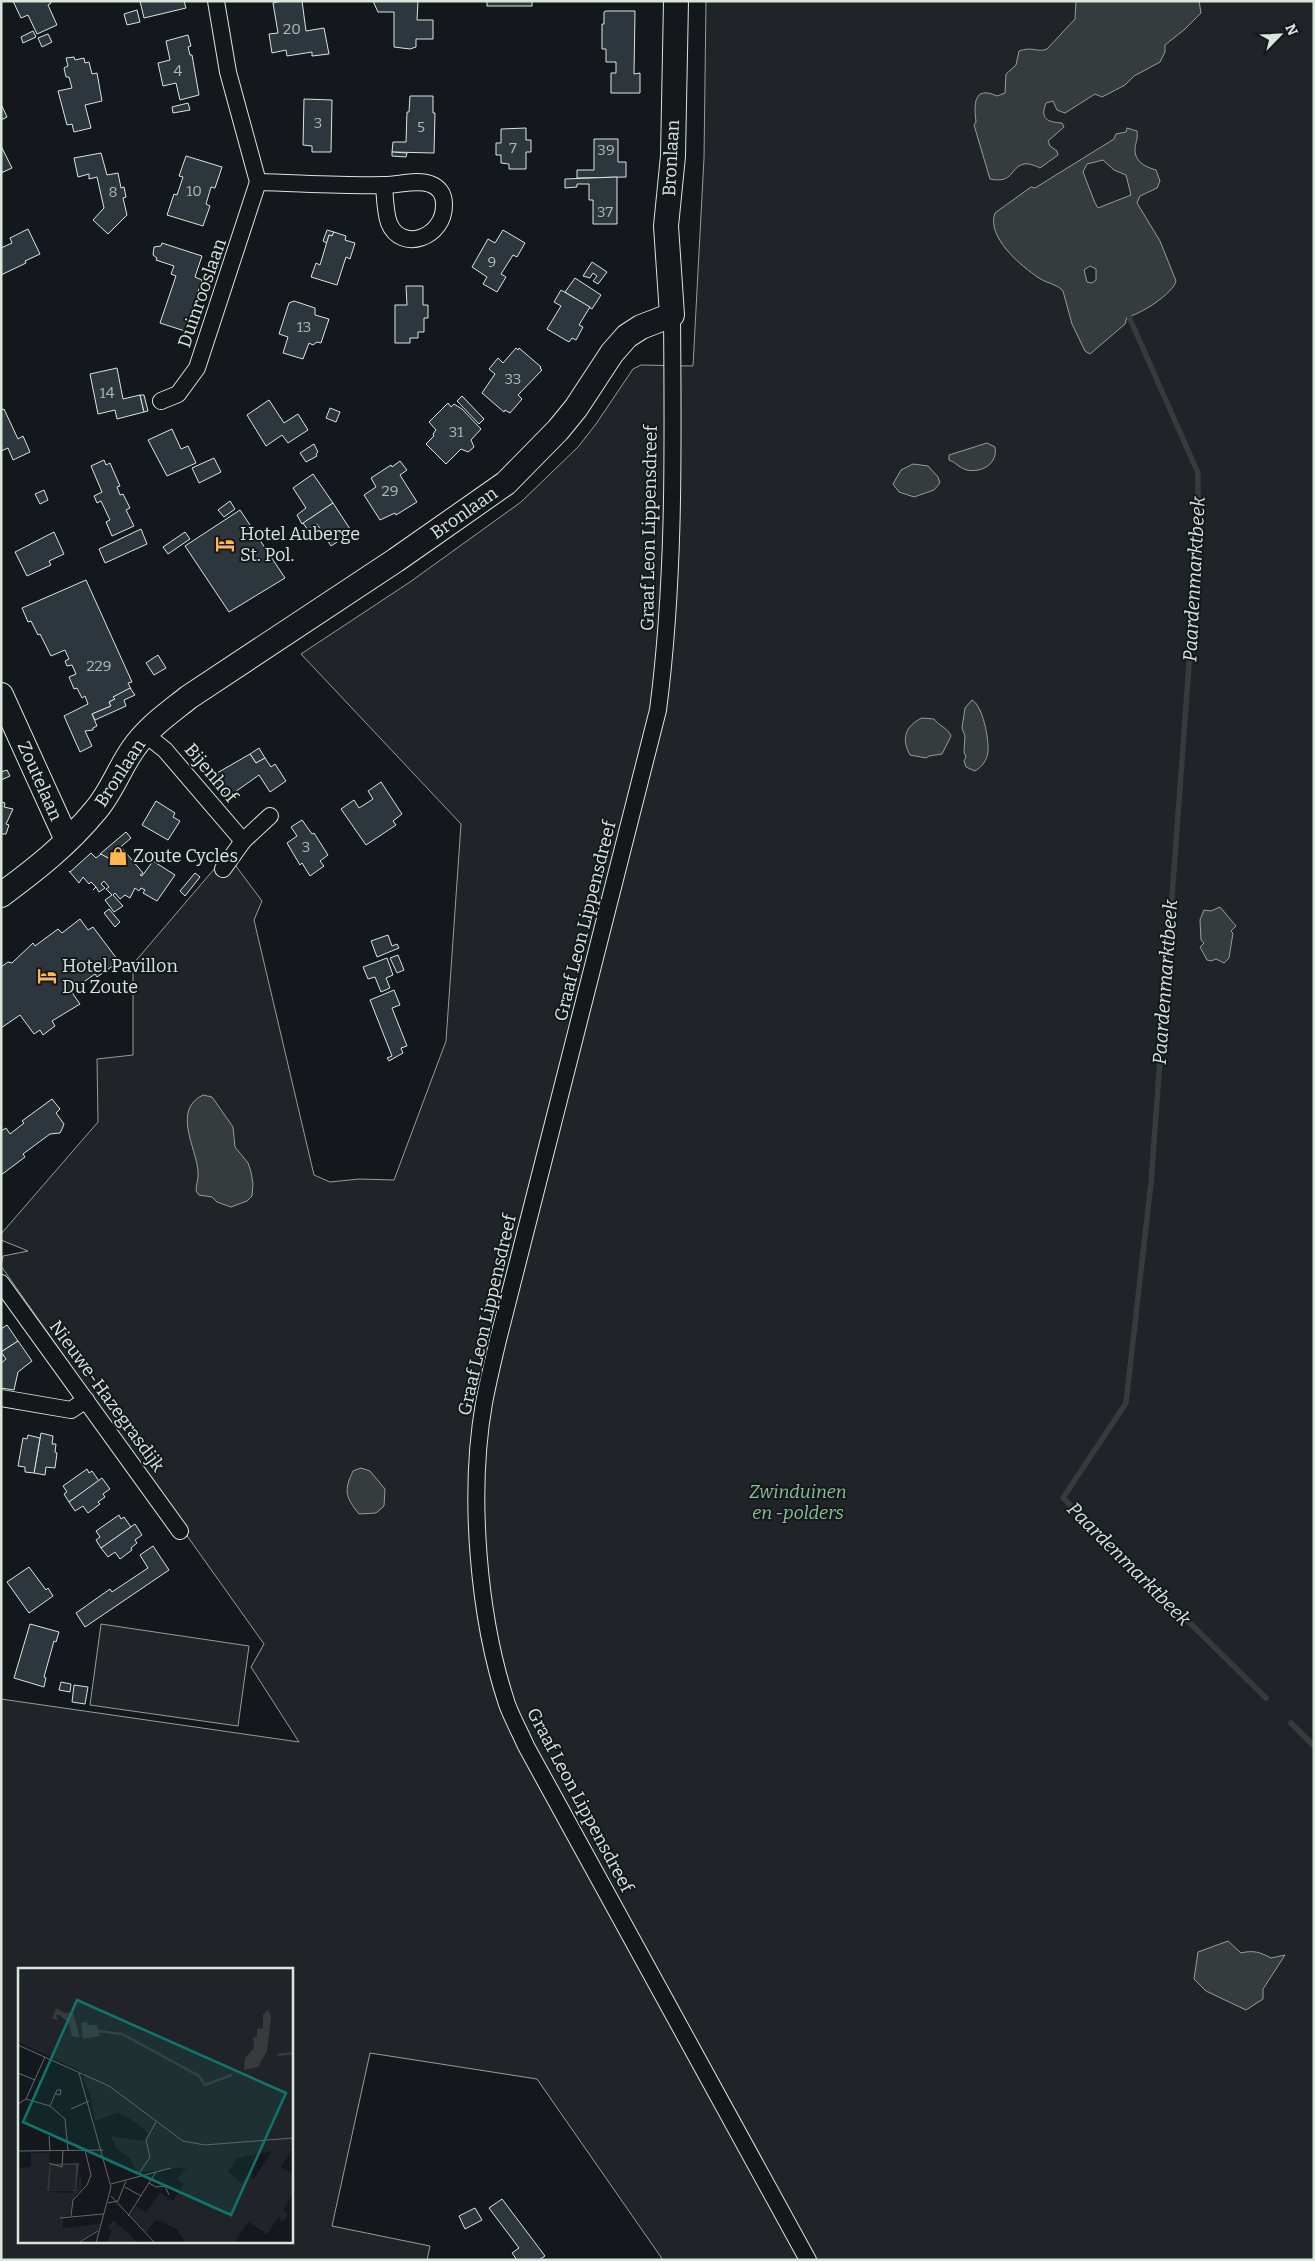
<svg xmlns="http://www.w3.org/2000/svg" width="1315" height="2261" font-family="Bitter,serif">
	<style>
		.green { fill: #202428; stroke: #939e99; fill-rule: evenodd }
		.water { fill: #363b3e; stroke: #939e99; fill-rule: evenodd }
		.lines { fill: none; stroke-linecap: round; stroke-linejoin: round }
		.stream { stroke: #363b3e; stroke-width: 5.5 }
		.building { fill: #2c363c; stroke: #d8e6dc }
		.street-casing { stroke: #d8e6dc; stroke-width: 18 }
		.secondary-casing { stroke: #d8e6dc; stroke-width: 26 }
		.street { stroke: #14181c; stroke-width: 16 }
		.secondary { stroke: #14181c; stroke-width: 24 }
		.labels { text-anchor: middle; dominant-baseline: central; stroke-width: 4; stroke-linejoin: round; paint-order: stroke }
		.number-label { font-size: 15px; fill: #adbab4 }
		.street-label { font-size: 18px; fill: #d8e6dc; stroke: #14181c }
		.poi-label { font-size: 18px; fill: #d8e6dc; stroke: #14181c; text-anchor: start }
		.park-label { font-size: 18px; font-style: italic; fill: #8ac095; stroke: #14181c }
		.water-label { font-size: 19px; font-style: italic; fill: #d8e6dc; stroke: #14181c }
		.inset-river { fill: none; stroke: #363b3e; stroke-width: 2.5 }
		.inset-road { fill: none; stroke: #626a69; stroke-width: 1 }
		.view { fill: #0f766e; fill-opacity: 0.15; stroke: #0f766e; stroke-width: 2.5 }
		.inset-edge { fill: none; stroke: #d8e6dc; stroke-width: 2.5 }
	</style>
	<rect width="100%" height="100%" fill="#14181c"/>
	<g class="green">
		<path d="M706 1H1314V2260H663L537 2079 370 2053 332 2226 430 2246 427 2260H1V1699L299 1742 251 1667 264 1644 185 1533 180 1521 1 1266 3 1256 28 1251 1 1240V1234L98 1122 97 1059 133 1055V964L227 854 262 901 254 920 314 1175 330 1182 359 1179 394 1180 446 1041 461 824 301 654 410 582 521 502 578 447 596 424 633 369 641 365 693 366 704 158ZM19 1970H291V2242H19Z"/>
		<polygon points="101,1624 249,1646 238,1726 90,1705"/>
	</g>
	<g class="water">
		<path d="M1076 1H1199L1201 13 1185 29 1165 45V52L1160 62 1134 76 1125 85 1102 97 1095 94 1065 113 1057 110 1053 101 1046 103C1040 119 1047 122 1062 123L1064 127 1048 141 1050 146 1057 151 1058 155 1040 168C1036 166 1029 163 1024 164 1010 167 1014 184 990 179L974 125 976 122C974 105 973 85 997 96L1005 93 1006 74 1016 65 1019 51C1032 46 1038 53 1047 49L1075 19Z"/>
		<path d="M1127 128 1137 131C1138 139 1136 141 1135 148 1134 162 1146 167 1156 170L1160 181 1157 188 1140 196 1137 203 1160 241 1176 281C1173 294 1139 315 1127 317L1125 324 1090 354 1085 351 1072 324 1063 291C1057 284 1046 283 1039 278 1021 266 986 237 995 213L1031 187 1035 188 1114 139 1116 134 1126 132ZM1103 160 1114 170 1126 175 1131 195 1098 208 1095 203 1083 172 1087 164ZM1090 266 1096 269V280L1092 283 1087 282 1084 270Z"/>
		<path d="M987 443 995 447C998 463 983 473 967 470 961 469 955 462 949 460V455Z"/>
		<polygon points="913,464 928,466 938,477 940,483 934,490 914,497 899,492 893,484 901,470"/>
		<path d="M972 700C983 706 989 739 988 752 987 760 982 767 975 771L966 767 964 761 966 757 964 752 965 736 962 728 965 708Z"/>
		<path d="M922 718 934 719C939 726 948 728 951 736L942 754 929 756 926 758 910 755C901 739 905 726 922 718Z"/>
		<polygon points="1220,907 1236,926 1231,931 1233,933 1229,958 1224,963 1216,959 1211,961 1207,960 1200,947 1204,943 1201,940 1200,920 1204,910 1211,911"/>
		<path d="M203 1095 212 1097 233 1127 235 1147 248 1163 251 1172 253 1184 252 1196 247 1201 231 1207 217 1202 212 1197 199 1195 196 1191C196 1184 199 1178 198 1171 196 1147 172 1110 203 1095Z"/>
		<path d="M361 1468 370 1471 385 1489 384 1506 376 1513 359 1514C345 1497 344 1490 353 1471Z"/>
		<path d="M1228 1941 1241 1953C1253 1950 1260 1952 1271 1958L1285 1955 1263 1989V1999L1246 2010 1206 1991 1194 1979 1198 1952Z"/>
	</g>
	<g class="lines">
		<g class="stream">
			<polyline points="1127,312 1198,473 1198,542 1151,1183 1126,1403 1063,1498 1266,1698"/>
			<polyline points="1291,1723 1314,1746"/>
		</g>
	</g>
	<g class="building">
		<polygon points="13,1 51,1 51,3 48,5 57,25 37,34 28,15 21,18"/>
		<polygon points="140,1 184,1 186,8 144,18"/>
		<polygon points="281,1 302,1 306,31 324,28 329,54 312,56 312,52 287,56 286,50 272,53 269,34 278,33 273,3"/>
		<polygon points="373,1 418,1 417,20 433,20 433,39 416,39 416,47 410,49 394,47 394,12 378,12"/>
		<rect x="487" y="1" width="45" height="5"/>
		<polygon points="137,10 140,22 127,25 124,14"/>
		<polygon points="606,11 635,11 634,74 640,73 640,93 611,93 611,73 616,73 616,62 606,62 606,49 602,49 602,24 604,24 604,12"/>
		<polygon points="33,31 36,37 23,43 21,37"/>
		<polygon points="48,34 52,42 42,47 38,38"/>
		<polygon points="188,35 191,46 188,47 190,55 192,55 199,95 180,100 176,83 163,86 158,63 170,60 166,41"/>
		<polygon points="74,57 75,60 84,58 85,63 89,62 92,74 97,73 102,101 85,105 91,128 74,132 72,124 67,125 58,91 72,88 69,77 66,77 64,68 68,66 66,58"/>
		<polygon points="410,96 433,96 433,113 435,113 434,153 392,152 393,142 406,142 407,112 409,112"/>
		<polygon points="304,99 332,100 331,152 312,152 312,146 303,145"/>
		<polygon points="188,103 190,110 173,113 172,107"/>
		<polygon points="1,104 7,117 1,120"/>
		<polygon points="526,128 526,140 531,140 531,152 526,152 526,169 509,169 509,164 501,163 501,155 496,155 496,143 501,143 501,129"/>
		<polygon points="594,139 618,139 618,162 626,162 626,177 577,178 577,170 594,170"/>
		<polygon points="1,146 12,168 1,173"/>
		<polygon points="392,152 407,153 406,157 392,156"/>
		<polygon points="101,153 107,175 118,173 121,188 124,187 126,197 123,198 127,215 108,234 93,220 104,208 97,177 89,179 89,174 78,177 74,158"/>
		<polygon points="186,156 222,167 215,188 211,187 206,204 210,206 203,226 167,215 174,194 177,195 183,177 179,176"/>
		<polygon points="617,177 617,224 593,224 593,200 589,200 589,184 577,184 577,187 565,188 565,179"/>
		<polygon points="28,229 40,254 25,261 26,263 1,275 1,248 12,243 10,238"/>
		<polygon points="327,230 334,232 332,236 329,235 327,243 323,241"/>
		<polygon points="503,230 525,243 517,257 513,255 501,274 506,277 497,292 483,284 487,277 472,267 488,239 495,243"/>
		<polygon points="334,232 346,236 345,240 355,243 350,259 346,257 337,285 311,277 316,263 320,265 329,235 332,236"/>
		<polygon points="162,243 202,256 195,277 202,280 185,331 160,323 176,276 171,274 174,266 156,260 157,258 153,255 154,247 161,246"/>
		<polygon points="592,262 607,272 598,284 593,281 597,276 593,273 590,278 583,276"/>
		<polygon points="575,278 601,295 592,309 565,292"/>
		<polygon points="406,286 423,286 423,305 428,305 428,318 424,318 424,332 418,332 418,338 410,338 410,343 395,343 395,305 407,305"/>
		<polygon points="561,290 590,307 579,325 583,327 576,340 572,338 569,342 547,329 561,306 554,302"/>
		<polygon points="294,301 315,308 315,315 329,319 321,343 317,342 313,345 309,343 303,359 283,353 288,337 279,334 289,303"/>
		<polygon points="516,348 518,350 519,348 541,367 540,368 542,370 518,395 522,399 510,413 505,410 504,412 482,393 495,374 489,369 498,358 503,363"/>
		<polygon points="117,368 123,399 140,395 144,412 117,419 115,410 98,414 90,374"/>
		<polygon points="140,395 144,395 148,411 144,412"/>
		<polygon points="462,396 484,419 479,424 457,401"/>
		<polygon points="269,400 284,423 298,414 308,430 288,443 282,435 266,446 247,415"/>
		<polygon points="448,403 451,407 454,404 462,409 481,429 471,440 474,447 468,452 461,449 446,464 426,444 434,436 433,434 436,430 429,422"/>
		<polygon points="330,408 340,412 336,422 326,418"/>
		<polygon points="4,409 18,439 23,436 30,452 13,460 8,448 1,451 1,410"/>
		<polygon points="172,429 181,449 188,446 196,463 167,476 148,440"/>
		<polygon points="314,444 318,452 316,454 317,456 306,462 300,453"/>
		<polygon points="214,458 221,472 199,483 192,468"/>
		<polygon points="104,460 106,465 110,463 120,486 117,487 120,495 123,494 130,508 126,510 134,526 112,536 106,522 110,520 101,501 97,503 94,496 102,492 91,466"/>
		<polygon points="400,461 407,470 400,475 417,502 396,515 395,513 380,520 364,495 376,487 371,478 391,465 392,467"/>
		<polygon points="313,474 333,503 302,524 297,515 306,508 293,488"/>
		<polygon points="44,490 48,500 40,504 35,494"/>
		<polygon points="230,501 235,509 224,517 218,510"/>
		<polygon points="333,503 352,532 331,546 317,524 308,530 303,523"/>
		<polygon points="240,510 285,578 229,612 185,546"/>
		<polygon points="141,529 147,544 105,563 99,549"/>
		<polygon points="54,532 64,554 49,561 51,565 27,576 15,552"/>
		<polygon points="185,532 190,539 168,554 163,547"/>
		<polygon points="86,580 132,682 128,683 131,689 113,697 115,699 109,702 111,706 92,714 97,726 93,728 93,730 85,731 92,746 80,752 64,716 88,704 85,696 82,698 77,688 74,689 69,677 76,674 72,665 67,666 65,661 69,659 65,650 51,656 40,634 38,635 31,621 28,622 22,608"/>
		<polygon points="158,655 166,668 154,675 146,663"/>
		<polygon points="130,688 135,695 124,700 126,706 95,720 92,714 111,706 109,702 115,699 113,697"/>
		<polygon points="259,748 265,758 256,763 250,754"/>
		<polygon points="250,754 256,763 265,758 271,767 275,764 286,781 270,792 259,775 228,797 217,783 215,777 218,775 217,773"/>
		<polygon points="7,770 10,776 1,780 1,772"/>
		<polygon points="381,782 402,814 393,821 396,825 366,845 341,809 354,800 359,808 373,799 368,791"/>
		<polygon points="156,801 175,813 173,817 180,821 168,840 142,825"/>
		<polygon points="1,802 5,803 4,807 13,809 6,824 9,825 6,834 1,834"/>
		<polygon points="302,820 312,834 314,833 328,855 320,861 324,866 310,876 302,863 300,865 287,843 297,836 291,827"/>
		<polygon points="126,832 131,838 108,858 100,854"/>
		<polygon points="121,847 143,873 140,875 142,876 153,861 175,875 157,901 143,893 145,890 141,888 139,891 135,888 130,898 125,895 120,899 115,893 113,895 123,906 114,912 105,900 112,895 106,889 109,887 104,881 101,884 105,888 99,892 96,887 93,890 96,887 91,882 89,884 83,877 79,883 69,871 70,872 91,853 96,858 101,854 108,858"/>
		<polygon points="195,873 200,877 185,896 180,891"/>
		<polygon points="109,909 120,922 115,927 104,913"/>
		<polygon points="80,919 88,930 93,927 117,959 112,962 114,965 97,977 95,974 71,991 80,1004 52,1021 55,1026 43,1035 40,1030 34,1034 20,1015 1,1028 1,967 8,962 12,963 33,943 35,946 58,929 62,933"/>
		<polygon points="388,935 392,946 397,944 399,948 377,957 371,941"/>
		<polygon points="398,955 404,970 397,973 390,958"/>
		<polygon points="387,958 393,975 386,978 390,988 381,992 375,977 368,979 363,967"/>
		<polygon points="394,990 400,1005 392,1008 407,1046 401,1048 403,1053 389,1061 387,1058 392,1056 370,1000"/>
		<polygon points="52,1099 60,1109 56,1113 64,1124 62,1129 60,1133 50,1134 23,1154 25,1157 1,1175 1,1131 6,1128 10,1134 24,1123 22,1121"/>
		<polygon points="7,1325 18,1341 1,1352 1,1329"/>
		<polygon points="18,1341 32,1361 18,1372 14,1390 1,1388 1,1363 6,1359 1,1352"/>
		<polygon points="41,1433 53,1436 52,1444 56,1444 55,1452 57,1453 55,1468 46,1467 45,1475 34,1473"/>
		<polygon points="28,1435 40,1438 34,1473 25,1472 25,1467 18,1466 23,1438 27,1439"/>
		<polygon points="87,1469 89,1473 92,1471 99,1481 69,1502 64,1494 67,1492 63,1486"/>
		<polygon points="102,1478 110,1489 103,1494 105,1497 98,1502 100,1504 88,1513 83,1506 75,1511 69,1502"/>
		<polygon points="119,1515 121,1519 124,1517 131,1527 101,1548 96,1540 100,1537 96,1531"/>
		<polygon points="135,1524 142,1535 135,1540 137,1543 131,1548 132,1550 120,1559 115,1552 108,1557 101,1548"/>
		<polygon points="153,1546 169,1570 85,1627 76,1613 110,1589 112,1592 148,1568 140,1555"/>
		<polygon points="29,1567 46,1590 48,1588 53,1596 29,1613 7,1582"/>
		<polygon points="30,1624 59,1632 56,1642 54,1641 44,1677 46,1678 44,1687 14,1678"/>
		<polygon points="61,1682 71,1684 70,1692 59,1690"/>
		<polygon points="74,1685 88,1687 85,1704 72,1702"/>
		<polygon points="502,2199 545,2256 539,2260 517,2260 512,2253 519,2248 489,2208"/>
		<polygon points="475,2208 482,2220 465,2229 459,2216"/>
	</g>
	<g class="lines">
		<g class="street-casing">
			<g id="street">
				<path d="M258 182C300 183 343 186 385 185 398 185 418 179 430 184 439 187 444 194 444 204 445 238 401 253 389 223 385 212 385 197 384 185"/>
				<path d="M672 315C673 447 675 579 658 710L498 1340C493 1361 488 1382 484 1403 468 1494 478 1617 507 1704 512 1718 520 1732 526 1746L808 2260"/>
				<polyline points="161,401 178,394 197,368 258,182 228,72 216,1"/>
				<polyline points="145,734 165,750 243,841"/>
				<polyline points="223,869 243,841 270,816"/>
				<polyline points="1,1283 180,1531"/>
				<polyline points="1,1398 71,1410 86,1400"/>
			</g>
		</g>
		<g class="secondary-casing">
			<g id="secondary">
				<polyline points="1,695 67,840"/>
				<path d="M1 895C35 870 68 844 95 811 111 793 119 769 133 749 147 728 169 713 189 697L396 560 506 483 558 430 576 408 612 353 627 336 641 327 672 315 666 226 673 156 676 1"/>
			</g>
		</g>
		<use href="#street" class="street"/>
		<use href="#secondary" class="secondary"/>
	</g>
	<defs>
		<g id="hotel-bare" transform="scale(1.5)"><path d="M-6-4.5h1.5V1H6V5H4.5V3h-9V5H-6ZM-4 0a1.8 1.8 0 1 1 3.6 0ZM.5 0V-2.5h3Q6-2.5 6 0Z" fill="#ffb74d" stroke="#14181c" stroke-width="2.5" paint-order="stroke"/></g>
		<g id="shop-bare" transform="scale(1.5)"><path d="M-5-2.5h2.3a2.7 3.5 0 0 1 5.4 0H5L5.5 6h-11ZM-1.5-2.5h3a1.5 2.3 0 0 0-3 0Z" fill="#ffb74d" stroke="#14181c" stroke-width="2.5" paint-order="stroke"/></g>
	</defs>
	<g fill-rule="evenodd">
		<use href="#hotel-bare" x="225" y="544"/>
		<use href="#shop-bare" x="118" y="856"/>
		<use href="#hotel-bare" x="47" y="976"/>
	</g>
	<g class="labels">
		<g class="number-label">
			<text x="292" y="29">20</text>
			<text x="178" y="71">4</text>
			<text x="318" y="123">3</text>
			<text x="421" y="127">5</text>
			<text x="513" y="148">7</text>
			<text x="606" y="150">39</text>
			<text x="194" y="191">10</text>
			<text x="113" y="192">8</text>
			<text x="605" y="212">37</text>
			<text x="492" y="262">9</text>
			<text x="304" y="327">13</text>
			<text x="513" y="379">33</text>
			<text x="107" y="393">14</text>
			<text x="456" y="432">31</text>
			<text x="390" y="491">29</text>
			<text x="99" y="666">229</text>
			<text x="306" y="847">3</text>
		</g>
		<g class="street-label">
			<text transform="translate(671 158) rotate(-87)">Bronlaan</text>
			<text transform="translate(202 293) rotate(-71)">Duinrooslaan</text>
			<text transform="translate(464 513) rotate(-35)">Bronlaan</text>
			<text transform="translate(649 528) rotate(-89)">Graaf Leon Lippensdreef</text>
			<text transform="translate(120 773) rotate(-57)">Bronlaan</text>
			<text transform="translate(211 773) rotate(50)">Bijenhof</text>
			<text transform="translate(40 781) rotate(66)">Zoutelaan</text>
			<text transform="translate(585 921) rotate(-76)">Graaf Leon Lippensdreef</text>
			<text transform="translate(487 1315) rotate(-77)">Graaf Leon Lippensdreef</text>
			<text transform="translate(107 1396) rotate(54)">Nieuwe-Hazegrasdijk</text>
			<text transform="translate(580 1800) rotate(62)">Graaf Leon Lippensdreef</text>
		</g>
		<g class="poi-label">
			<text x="240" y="534">Hotel Auberge<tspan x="240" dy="21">St. Pol.</tspan></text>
			<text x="133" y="856">Zoute Cycles</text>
			<text x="62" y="966">Hotel Pavillon<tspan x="62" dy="21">Du Zoute</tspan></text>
		</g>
		<g class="park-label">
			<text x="798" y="1492">Zwinduinen<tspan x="798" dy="21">en -polders</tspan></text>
		</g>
		<g class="water-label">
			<text transform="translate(1194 579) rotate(-87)">Paardenmarktbeek</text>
			<text transform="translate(1165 982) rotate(-86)">Paardenmarktbeek</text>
			<text transform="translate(1129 1564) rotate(45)">Paardenmarktbeek</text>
		</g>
	</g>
	<g transform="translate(18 1968)">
		<rect width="275" height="275" fill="#14181c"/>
		<path d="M0 0H275V181L273 177H270L274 181 263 199 275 207V226L265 242 270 246 265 254 260 250 249 266 230 254 216 275H168L158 261 143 253 138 252 128 264 112 248 118 238 128 245 142 225 155 233 166 216 159 211 169 199 119 205 112 191 99 181 93 168 126 173 130 166 119 155 100 145 77 153 72 126 65 111 67 105 0 74ZM254 183 236 211 230 207 224 215 210 204 219 190ZM13 185H31L32 209 29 221 32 224 54 225 60 219 62 203 64 221 57 227 52 246 45 249V260L82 256 81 261 58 275H0V210L2 200 13 199ZM59 196 57 222 31 223 33 197ZM95 252 111 266 119 275H85L90 272 94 262 90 261Z" fill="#202428" fill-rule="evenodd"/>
		<path d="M38 40 46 45 55 44 62 70 54 68 51 56 42 47H38L40 52 34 51ZM250 42 253 49 249 83 240 99 226 102 227 90 236 80 235 70 239 68V61L245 60V47ZM69 54 70 57H79L82 68 65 71 63 55ZM61 195 58 223 29 222 32 196ZM33 197H58L57 222 31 223Z" fill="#363b3e" fill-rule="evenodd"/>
		<path class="inset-river" d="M79 63 104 66 181 108 187 117 214 107M259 87 275 85"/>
		<path class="inset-road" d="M0 77 91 118 165 173 187 177 275 170M0 105 17 112M61 105 93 219 78 275M8 131 32 138 47 151 50 182M0 136 8 131 27 89M32 138 39 122H43L42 127 38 126M53 141 71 133M31 168 32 183M0 183 85 182M31 195 44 199 45 182M120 207 132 189 128 172 138 154M131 215 138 219 147 218 151 227M93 216 153 200M107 219 123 228M93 228 137 275M90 235 100 233 108 213M53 248 55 232 69 217 73 207 67 182M110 248 138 204M42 250 85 246M60 275 80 263"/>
		<path class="view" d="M59 32 268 125 213 247 5 154Z"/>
		<rect width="275" height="275" class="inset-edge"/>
	</g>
	<rect width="1315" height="2261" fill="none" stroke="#d8e6dc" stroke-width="5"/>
	<g transform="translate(1280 35) rotate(66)" stroke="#14181c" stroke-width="4" paint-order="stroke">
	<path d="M0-4L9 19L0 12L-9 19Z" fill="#d8e6dc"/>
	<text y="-8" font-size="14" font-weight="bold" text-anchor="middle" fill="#d8e6dc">N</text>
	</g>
</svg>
